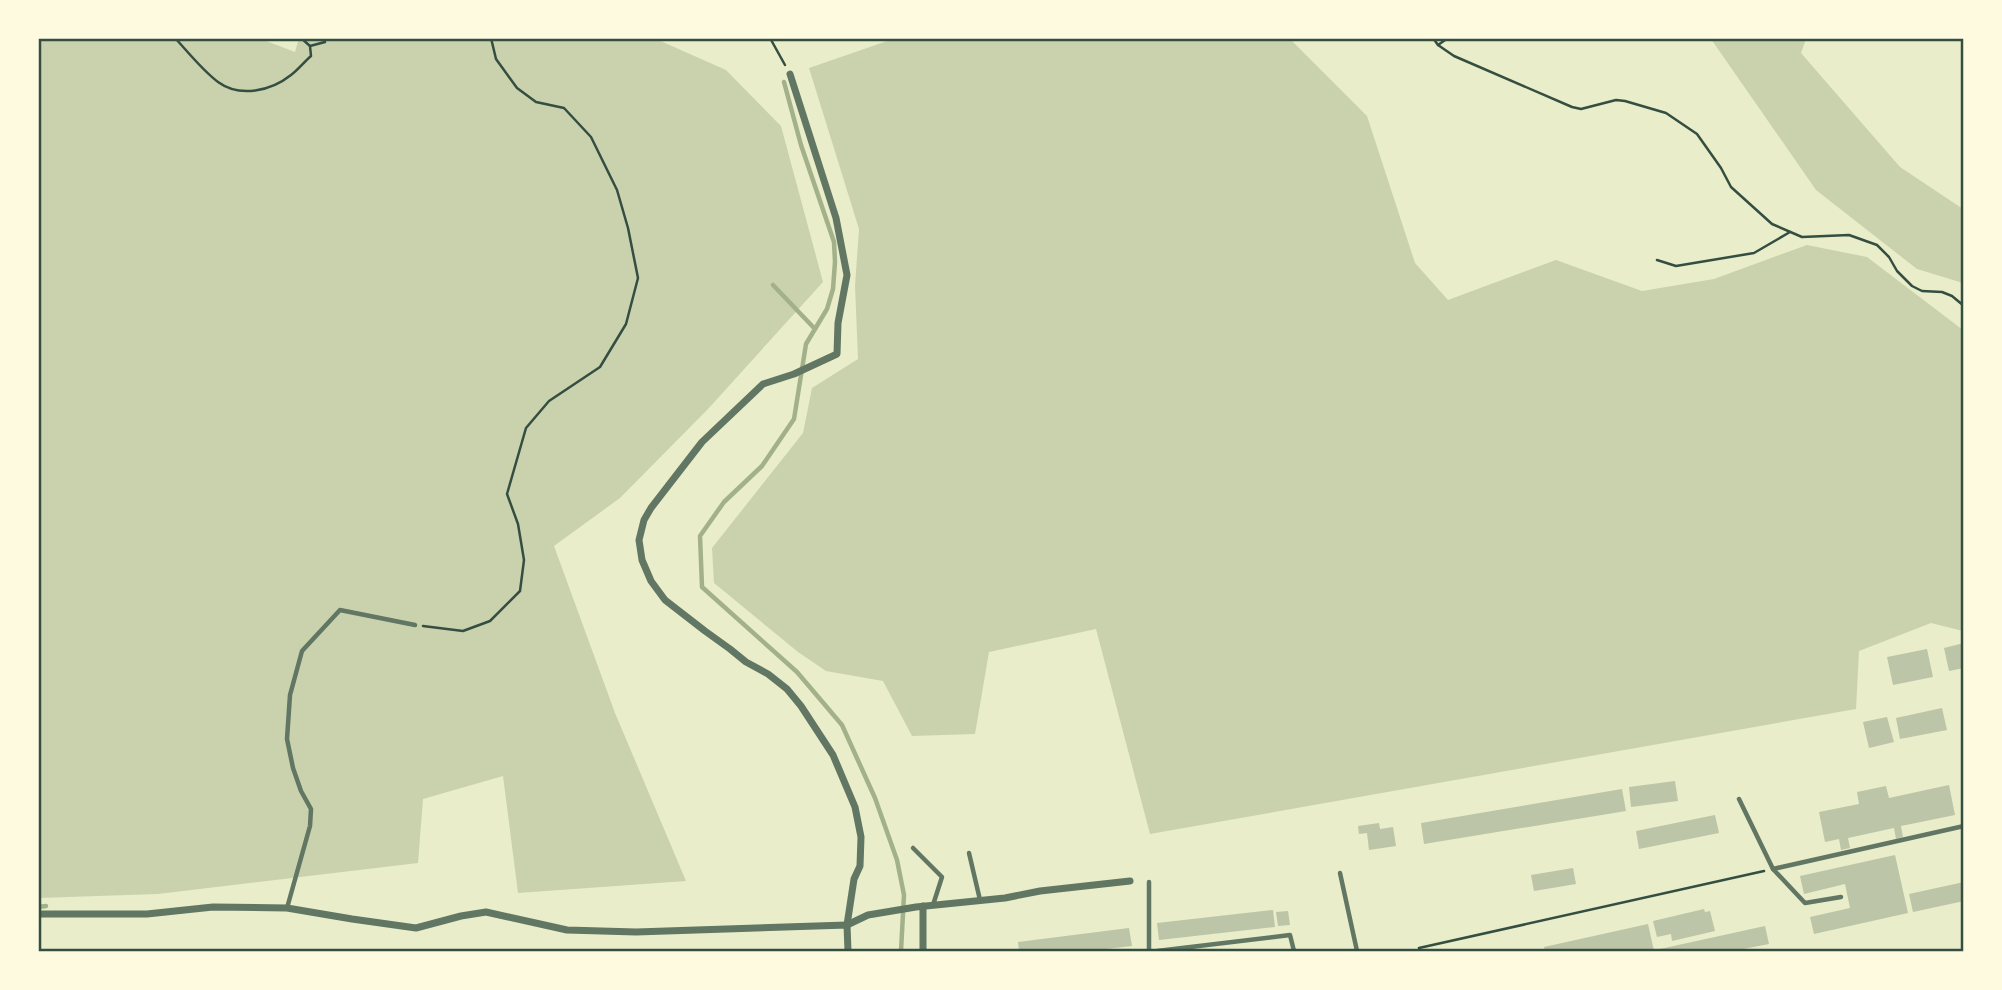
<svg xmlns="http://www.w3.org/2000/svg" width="2002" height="990" font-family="Helvetica,sans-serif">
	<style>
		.green { fill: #cad2ad }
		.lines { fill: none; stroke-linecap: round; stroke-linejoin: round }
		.stream { stroke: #a3b18a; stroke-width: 4.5 }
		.building { fill: #bcc5a7 }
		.path { stroke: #344e41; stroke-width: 2.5 }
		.service { stroke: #617663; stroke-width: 4.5 }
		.minor { stroke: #617663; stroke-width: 7 }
		.neatline { fill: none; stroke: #344e41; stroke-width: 2.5 }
	</style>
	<rect width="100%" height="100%" fill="#e9edc9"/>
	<g class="green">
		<polygon points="299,38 656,39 726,70 781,126 823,282 708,409 620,498 554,546 615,713 686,881 518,893 503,776 423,799 418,863 158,894 39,898 38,39 261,39 295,52"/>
		<polygon points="893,39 1290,39 1367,116 1415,263 1448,300 1556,260 1642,291 1714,279 1807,245 1867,257 1963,330 1963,631 1931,623 1859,651 1856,709 1150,834 1096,629 989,652 975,734 912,736 883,681 826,671 798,652 714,583 712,548 803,433 812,388 858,359 855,286 859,229 809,68"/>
		<polygon points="1711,39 1806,39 1801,53 1900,167 1963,209 1963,283 1917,269 1816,190"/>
	</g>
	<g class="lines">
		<g class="stream">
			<polyline points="784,82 801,145 834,242 835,262 833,289 827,309 806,344 794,419 762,466 724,502 700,536 702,587 797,672 842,725 875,798 897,860 904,895 901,951"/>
			<polyline points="773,285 815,329"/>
			<polyline points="38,907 46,906"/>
		</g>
	</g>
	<g class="building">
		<polygon points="1964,643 1964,668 1949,671 1944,648"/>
		<polygon points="1927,649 1933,677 1893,685 1887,657"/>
		<polygon points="1942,708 1947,730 1900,739 1896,718"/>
		<polygon points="1887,717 1894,742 1869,748 1863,722"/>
		<polygon points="1675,781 1678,801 1631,807 1629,787"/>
		<polygon points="1949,785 1955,815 1901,826 1903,837 1896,839 1894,828 1848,838 1850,848 1841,850 1839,839 1825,842 1819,812 1859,804 1857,792 1886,786 1889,798"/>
		<polygon points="1622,789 1626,811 1424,844 1421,823"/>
		<polygon points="1715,815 1719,833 1639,849 1636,831"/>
		<polygon points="1379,823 1380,829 1393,827 1396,846 1369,850 1367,833 1359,834 1358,826"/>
		<polygon points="1895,855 1908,913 1814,934 1810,917 1850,908 1845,884 1804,894 1800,876"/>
		<polygon points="1573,868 1576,884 1534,891 1531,875"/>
		<polygon points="1964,882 1964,901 1913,912 1909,894"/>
		<polygon points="1704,909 1705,912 1710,911 1715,931 1672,941 1671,934 1657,937 1653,921"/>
		<polygon points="1273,910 1275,927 1159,940 1157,923"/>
		<polygon points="1288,911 1290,925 1278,926 1276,912"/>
		<polygon points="1648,924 1654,951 1545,951 1544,947"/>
		<polygon points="1765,926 1769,944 1733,951 1660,951 1660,949"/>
		<polygon points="1129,928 1132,946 1089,951 1019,951 1018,942"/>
	</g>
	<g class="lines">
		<g class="path">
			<path d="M175 38C189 53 202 70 218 82 240 98 271 91 291 75 298 70 304 62 311 56L310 46 325 42"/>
			<polyline points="301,38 310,46"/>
			<polyline points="770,38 785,65"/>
			<polyline points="1433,38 1438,45 1454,56 1572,107 1581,109 1616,100 1625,101 1666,113 1697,134 1721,168 1731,187 1772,224 1802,237 1849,235 1877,245 1889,257 1897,271 1912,286 1922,291 1942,292 1952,296 1964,306"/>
			<polyline points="1438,45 1448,38"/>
			<polyline points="1657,260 1676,266 1754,253 1790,232"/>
			<polyline points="423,626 463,631 490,621 520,591 524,560 518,524 507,494 526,428 549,401 600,367 626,324 638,278 628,228 617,190 591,137 564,108 536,102 517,88 496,59 491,38"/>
			<polyline points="1420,951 1419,948 1764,871"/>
		</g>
		<g class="service">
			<polyline points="1739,799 1773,869 1805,903 1841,897"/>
			<polyline points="913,848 942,877 933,905"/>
			<polyline points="969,853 980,900"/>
			<polyline points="1773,869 1964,826"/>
			<polyline points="1340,873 1357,951"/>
			<polyline points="287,908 310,826 311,809 301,791 293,768 287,739 290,695 302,651 340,610 415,625"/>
			<polyline points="1149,951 1149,882"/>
			<polyline points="1157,951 1290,935 1294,951"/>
		</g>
		<g class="minor">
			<polyline points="790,74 836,218 847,275 838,323 837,354 794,374 763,384 702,442 651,508 644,520 639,540 642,560 651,581 665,600 705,631 730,649 746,662 768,674 787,689 801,706 833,755 855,807 861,837 860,866 854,879 847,925"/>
			<polyline points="38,914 147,914 213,907 287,908 352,919 416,928 461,916 486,912 567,930 636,932 847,925 848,951"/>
			<polyline points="847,925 868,915 916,907 1005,898 1040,891 1130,881"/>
			<polyline points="923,951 923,906"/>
		</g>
	</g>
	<rect width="2002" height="990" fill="none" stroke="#fefae0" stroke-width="80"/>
	<rect x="40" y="40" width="1922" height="910" class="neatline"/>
</svg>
